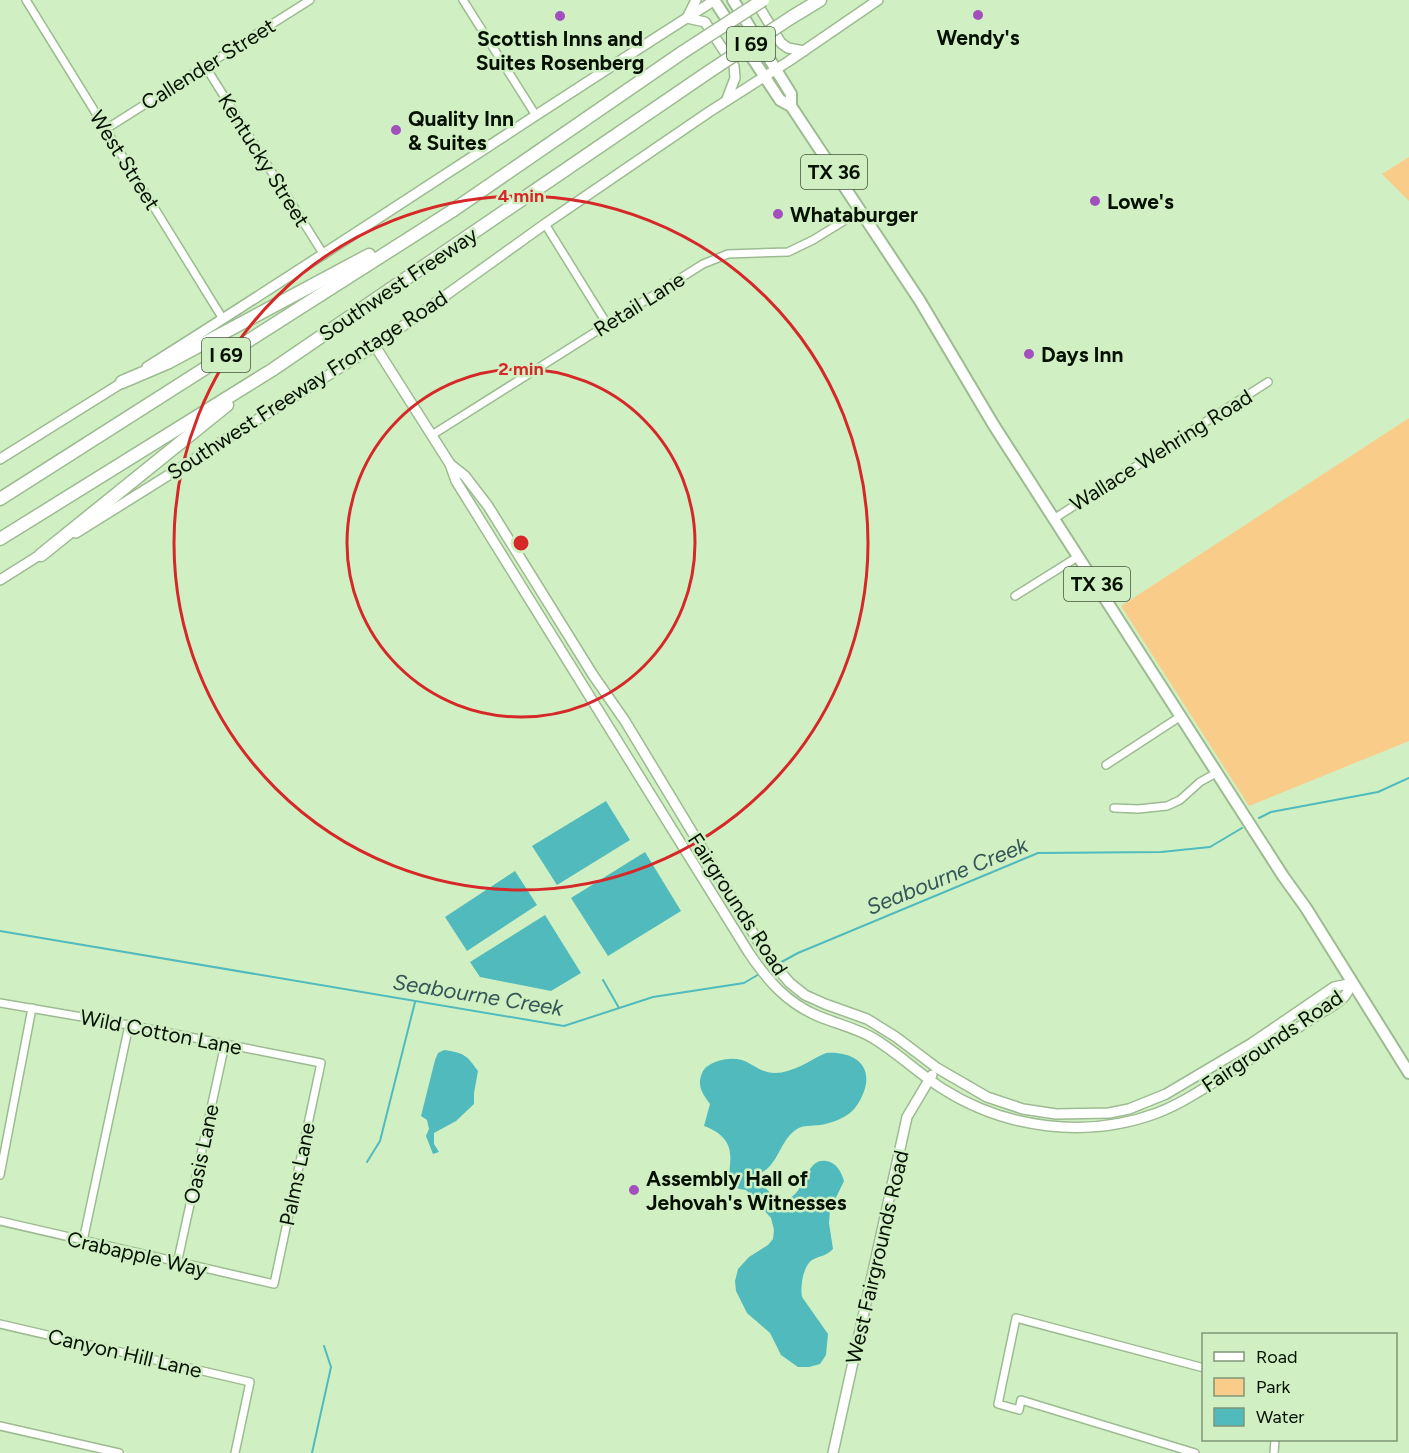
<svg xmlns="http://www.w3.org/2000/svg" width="1409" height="1453" font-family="Figtree,sans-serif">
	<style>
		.green { fill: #f9cd89 }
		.water { fill: #50babd }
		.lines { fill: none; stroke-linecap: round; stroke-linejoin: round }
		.stream { stroke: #50babd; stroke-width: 2 }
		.street-casing { stroke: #9dbb91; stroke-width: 10 }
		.secondary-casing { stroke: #9dbb91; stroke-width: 12 }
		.primary-casing { stroke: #9dbb91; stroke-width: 14 }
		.highway-casing { stroke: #9dbb91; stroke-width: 15 }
		.street { stroke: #fff; stroke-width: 7 }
		.secondary { stroke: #fff; stroke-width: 9 }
		.primary { stroke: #fff; stroke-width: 10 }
		.highway { stroke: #fff; stroke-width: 12 }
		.highway-bridge-casing { stroke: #9dbb91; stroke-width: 15; stroke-linecap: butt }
		.highway-bridge { stroke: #fff; stroke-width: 12 }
		.ring { fill: none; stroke: #d62828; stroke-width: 3 }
		.poi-dot { fill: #a350be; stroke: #d0f0c4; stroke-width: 2 }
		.labels { text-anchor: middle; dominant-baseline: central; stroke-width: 5; stroke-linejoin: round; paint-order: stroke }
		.shield { fill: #d0f0c4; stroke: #43533d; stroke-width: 1.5 }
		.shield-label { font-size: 20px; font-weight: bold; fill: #061003 }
		.poi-label { font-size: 21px; font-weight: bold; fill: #061003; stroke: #d0f0c4; text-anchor: start }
		.street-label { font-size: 21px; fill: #061003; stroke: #d0f0c4 }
		.water-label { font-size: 22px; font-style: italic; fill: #355657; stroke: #d0f0c4 }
		.centre { fill: #d62828; stroke: #d0f0c4; stroke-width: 3 }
		.ring-label { font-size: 18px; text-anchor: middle; font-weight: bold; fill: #d62828; stroke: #d0f0c4; stroke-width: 5; stroke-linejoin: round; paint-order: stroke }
	</style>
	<rect width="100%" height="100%" fill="#d0f0c4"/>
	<g class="green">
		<polygon points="1409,157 1409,201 1382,174"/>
		<polygon points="1409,418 1409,741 1249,806 1121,606"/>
	</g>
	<g class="water">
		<polygon points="606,801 630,840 557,885 532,846"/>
		<polygon points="645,852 681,911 608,956 571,898"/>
		<polygon points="515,871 537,905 467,951 445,917"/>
		<polygon points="545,915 581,973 551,991 480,977 470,962"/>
		<path d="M444 1050C464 1053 467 1055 478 1071L474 1093V1104L456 1121 434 1133V1144L439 1152 433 1154 426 1136 429 1129 427 1120 421 1116 435 1060 438 1053Z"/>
		<path d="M826 1053C853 1051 875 1065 863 1094 860 1101 856 1108 850 1113 842 1119 829 1124 820 1125 812 1126 803 1125 797 1129 783 1138 780 1155 770 1166 765 1172 759 1172 757 1179L776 1199 781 1201C786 1199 791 1198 794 1195 806 1185 808 1154 830 1162 838 1165 842 1174 844 1181L830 1210 829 1223 833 1249C827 1256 819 1256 812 1260 803 1266 800 1287 802 1297L828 1334 826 1355 820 1364 809 1367H798L781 1355 770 1333 747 1313 736 1291 735 1281 738 1269 749 1257 768 1245 773 1239 774 1230 771 1218 746 1190C741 1189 736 1189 732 1186 721 1174 748 1142 704 1126L710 1104C702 1093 696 1085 703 1071 706 1066 712 1063 718 1061 749 1052 753 1073 775 1073 793 1073 810 1060 826 1053Z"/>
	</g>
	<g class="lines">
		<g class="stream">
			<polyline points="1259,818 1271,812 1378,792 1409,778"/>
			<polyline points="0,931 564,1026 653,997 744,983 761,973"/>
			<polyline points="776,965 798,953 1038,853 1161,852 1210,847 1242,828"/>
			<polyline points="603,980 619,1008"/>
			<polyline points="367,1162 380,1141 415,1002"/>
			<polyline points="312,1453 331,1367 324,1346"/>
		</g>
		<g class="street-casing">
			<g id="street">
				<polyline points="26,0 223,319"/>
				<polyline points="463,0 535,114"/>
				<polyline points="205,66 324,255"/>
				<polyline points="106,129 310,0"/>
				<polyline points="545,224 607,324"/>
				<polyline points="432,435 703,264 728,254 788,252 813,240 860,211"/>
				<polyline points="1055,518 1268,382"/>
				<polyline points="1015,596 1079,556"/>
				<polyline points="1106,765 1181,716"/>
				<polyline points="1114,808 1138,809 1167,806 1180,800 1200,782 1218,772"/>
				<polyline points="0,1003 129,1025 321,1063 274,1284 0,1221"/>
				<polyline points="0,1175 32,1008"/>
				<polyline points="83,1241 129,1025"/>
				<polyline points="177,1264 225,1044"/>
				<polyline points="0,1324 250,1382 235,1453"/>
				<polyline points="0,1426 119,1453"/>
				<polyline points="1195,1453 1021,1400 1019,1410 998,1404 1016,1318 1204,1368"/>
				<polyline points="1274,1453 1275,1440"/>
			</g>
		</g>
		<g class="secondary-casing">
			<g id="secondary">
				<polyline points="696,0 687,18 705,22 734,66 735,78 727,99"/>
				<polyline points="755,0 781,43 788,48 804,51"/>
				<path d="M375 346 450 464 456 481 749 953C768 981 787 1003 818 1016 837 1024 856 1028 873 1038 898 1053 919 1074 943 1089 1006 1129 1087 1139 1157 1113 1188 1101 1216 1080 1244 1063 1268 1048 1292 1031 1316 1016 1325 1010 1336 1005 1343 998 1347 994 1350 987 1353 983"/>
				<path d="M147 367C338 247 524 121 715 0"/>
				<polyline points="0,459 128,379"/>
				<polyline points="450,464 465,476 488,506 593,675 625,721 761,946 776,967 790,983 805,995 825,1004 867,1019 896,1037 937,1068 987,1097 1023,1109 1056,1114 1109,1113 1129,1109 1166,1094 1252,1043 1334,987 1353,983"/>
				<polyline points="76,533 375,346 545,224 709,112 789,61 878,0"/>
				<polyline points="0,580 46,551"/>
				<polyline points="833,1453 907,1117 932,1075"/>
			</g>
		</g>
		<g class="primary-casing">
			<g id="primary">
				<polyline points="714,0 780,100 791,106 920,301 993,424 1283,876 1306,908 1409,1073"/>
				<polyline points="733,0 791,94 791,106"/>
			</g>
		</g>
		<g class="highway-casing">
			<g id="highway">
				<polyline points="792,17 820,0"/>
				<polyline points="122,382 169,362 369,255"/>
				<polyline points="0,499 452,211 683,52"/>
				<polyline points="0,539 272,370 710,71"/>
				<polyline points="41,555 227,405"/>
			</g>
		</g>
		<use href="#street" class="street"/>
		<use href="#secondary" class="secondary"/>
		<use href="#primary" class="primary"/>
		<use href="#highway" class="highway"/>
		<g class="highway-bridge-casing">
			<g id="highway-bridge">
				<polyline points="683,52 763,0"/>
				<polyline points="710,71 792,17"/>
			</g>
		</g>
		<use href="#highway-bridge" class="highway-bridge"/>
	</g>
	<g class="ring">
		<circle cx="521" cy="543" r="174"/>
		<circle cx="521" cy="543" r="347"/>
	</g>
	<g class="poi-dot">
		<circle cx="978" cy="15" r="6"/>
		<circle cx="560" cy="16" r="6"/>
		<circle cx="396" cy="130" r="6"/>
		<circle cx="1095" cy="201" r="6"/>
		<circle cx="778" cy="214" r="6"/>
		<circle cx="1029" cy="354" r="6"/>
		<circle cx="634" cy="1190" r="6"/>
	</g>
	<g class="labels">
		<g class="shield">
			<rect x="727" y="27" width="48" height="34" rx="4.5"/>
			<rect x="801" y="155" width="66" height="34" rx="4.5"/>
			<rect x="202" y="338" width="48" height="34" rx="4.5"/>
			<rect x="1064" y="567" width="66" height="34" rx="4.5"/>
		</g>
		<g class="shield-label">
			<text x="751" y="44">I 69</text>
			<text x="834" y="172">TX 36</text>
			<text x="226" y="355">I 69</text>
			<text x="1097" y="584">TX 36</text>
		</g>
		<g class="poi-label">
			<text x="978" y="37" text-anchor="middle">Wendy's</text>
			<text x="560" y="38" text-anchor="middle">Scottish Inns and<tspan x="560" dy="24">Suites Rosenberg</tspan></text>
			<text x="408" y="118">Quality Inn<tspan x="408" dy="24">&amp; Suites</tspan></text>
			<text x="1107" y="201">Lowe's</text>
			<text x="790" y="214">Whataburger</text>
			<text x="1041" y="354">Days Inn</text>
			<text x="646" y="1178">Assembly Hall of<tspan x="646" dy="24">Jehovah's Witnesses</tspan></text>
		</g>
		<g class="street-label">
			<text transform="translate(208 64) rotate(-32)">Callender Street</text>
			<text transform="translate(125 160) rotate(58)">West Street</text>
			<text transform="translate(264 160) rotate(58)">Kentucky Street</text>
			<text transform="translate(398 284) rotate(-34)">Southwest Freeway</text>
			<text transform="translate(639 304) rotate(-32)">Retail Lane</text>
			<text transform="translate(307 385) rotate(-33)">Southwest Freeway Frontage Road</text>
			<text transform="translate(1161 450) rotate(-32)">Wallace Wehring Road</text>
			<text transform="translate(738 904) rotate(57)">Fairgrounds Road</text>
			<text transform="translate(161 1032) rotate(11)">Wild Cotton Lane</text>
			<text transform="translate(1272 1041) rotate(-34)">Fairgrounds Road</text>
			<text transform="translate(201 1154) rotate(-78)">Oasis Lane</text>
			<text transform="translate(297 1174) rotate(-78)">Palms Lane</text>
			<text transform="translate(137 1254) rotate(13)">Crabapple Way</text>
			<text transform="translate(877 1257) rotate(-77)">West Fairgrounds Road</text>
			<text transform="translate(125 1353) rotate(13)">Canyon Hill Lane</text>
		</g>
		<g class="water-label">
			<text transform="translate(947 876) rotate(-22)">Seabourne Creek</text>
			<text transform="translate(478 995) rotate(9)">Seabourne Creek</text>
		</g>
	</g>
	<circle cx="521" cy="543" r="9" class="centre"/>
	<g class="ring-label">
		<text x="521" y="202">4 min</text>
		<text x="521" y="375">2 min</text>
	</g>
	<rect x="1202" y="1333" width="195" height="108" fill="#d0f0c4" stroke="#7f9677" stroke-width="1.5"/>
	<rect x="1214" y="1352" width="30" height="9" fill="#ffffff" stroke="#7f9677" stroke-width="1.5"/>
	<text x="1256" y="1363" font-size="18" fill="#061003">Road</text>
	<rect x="1214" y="1378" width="30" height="18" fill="#f9cd89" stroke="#7f9677" stroke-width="1.5"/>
	<text x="1256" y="1393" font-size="18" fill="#061003">Park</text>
	<rect x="1214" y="1408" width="30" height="18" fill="#50babd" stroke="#7f9677" stroke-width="1.5"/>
	<text x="1256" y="1423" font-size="18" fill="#061003">Water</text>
</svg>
